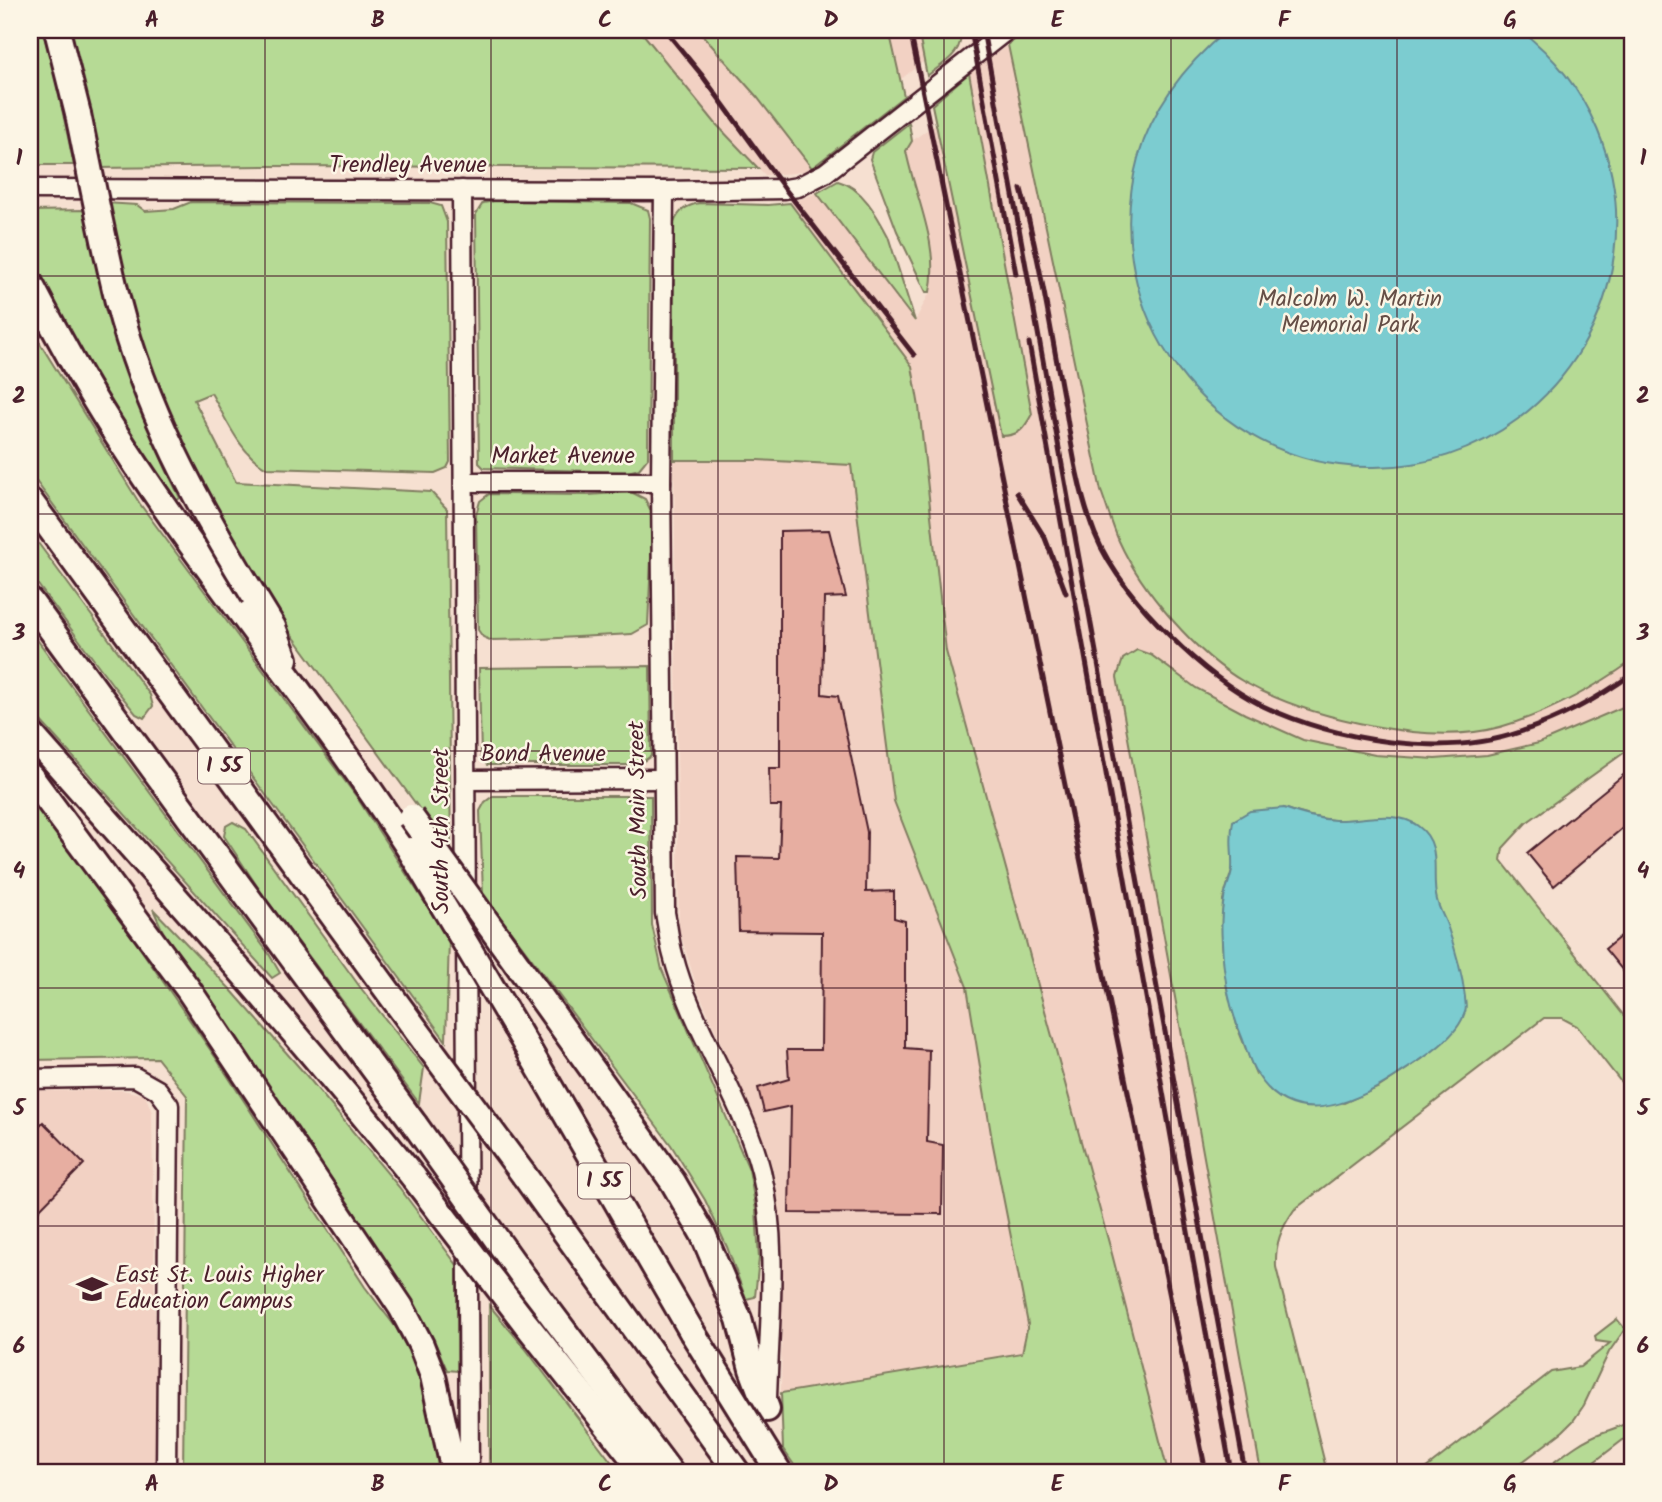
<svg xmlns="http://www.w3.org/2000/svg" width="1662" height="1502" font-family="Kalam,sans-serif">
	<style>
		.built { fill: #f2d1c3 }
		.green { fill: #b6da95; stroke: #807c60; stroke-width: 2; fill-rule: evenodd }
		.water { fill: #7bccd0; stroke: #67878e; stroke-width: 2 }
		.building { fill: #e7aea1; stroke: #4a1f2b; stroke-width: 2 }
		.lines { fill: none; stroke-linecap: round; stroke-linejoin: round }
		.minor-casing { stroke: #4a1f2b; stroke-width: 23 }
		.highway-casing { stroke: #4a1f2b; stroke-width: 30 }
		.minor { stroke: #fcf5e5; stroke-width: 18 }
		.highway { stroke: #fcf5e5; stroke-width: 24 }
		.rail { stroke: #4a1f2b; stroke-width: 5 }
		.highway-bridge-casing { stroke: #4a1f2b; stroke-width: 30; stroke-linecap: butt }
		.highway-bridge { stroke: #fcf5e5; stroke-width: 24 }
		.grid { fill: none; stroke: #4a1f2b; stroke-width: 2; stroke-opacity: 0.55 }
		.labels { text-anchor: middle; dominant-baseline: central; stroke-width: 5; stroke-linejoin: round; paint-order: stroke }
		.shield { fill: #fcf5e5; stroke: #7f5f63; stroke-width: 2 }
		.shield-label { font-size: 21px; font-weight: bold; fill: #4a1f2b }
		.street-label { font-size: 23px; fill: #4a1f2b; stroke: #fcf5e5 }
		.park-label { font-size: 23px; fill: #654e46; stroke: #fcf5e5 }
		.poi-label { font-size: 23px; fill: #4a1f2b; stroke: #fcf5e5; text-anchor: start }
		.neatline { fill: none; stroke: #4a1f2b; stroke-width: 2.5 }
		.grid-label { font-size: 23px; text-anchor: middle; font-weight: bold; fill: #4a1f2b }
	</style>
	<rect width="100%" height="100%" fill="#f6e0d1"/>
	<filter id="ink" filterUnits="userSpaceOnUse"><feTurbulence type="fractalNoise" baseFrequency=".0143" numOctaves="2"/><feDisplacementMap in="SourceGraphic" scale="14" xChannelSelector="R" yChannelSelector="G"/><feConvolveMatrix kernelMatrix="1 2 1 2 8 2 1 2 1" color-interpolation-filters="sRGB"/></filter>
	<g filter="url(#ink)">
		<g class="built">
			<polygon points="640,30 698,30 757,97 812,168 795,173 765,175 716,124"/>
			<polygon points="889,30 918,30 924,61 900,80"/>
			<polygon points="1008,45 1101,491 1243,681 1294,704 1352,722 1402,731 1453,734 1558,707 1607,679 1632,661 1632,703 1627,706 1539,743 1487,755 1435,759 1375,755 1303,740 1245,714 1196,688 1151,655 1117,677 1261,1472 1168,1472 1112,1254 946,651 919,407 912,366 790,203 817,193 915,321 930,292 933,264 928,234 906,151 912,141 936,123 1001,435 1014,436 1024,428 1032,414 969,73"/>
			<polygon points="674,460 757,460 851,465 894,801 967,987 992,1140 1028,1324 1022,1353 781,1393 782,1282 779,1203 775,1177 768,1152 697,988 679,929"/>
			<polygon points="122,1090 145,1095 152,1112 157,1472 30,1472 30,1091"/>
		</g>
		<g class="green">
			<polygon points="30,30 42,30 52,62 74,165 30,165"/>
			<polygon points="65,30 640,30 716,124 758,168 264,166 98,168"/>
			<polygon points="698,30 889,30 904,96 812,168 757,97"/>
			<path d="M918 30H960C965 53 943 63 927 76Z"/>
			<path d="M1027 30H1632V661C1591 690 1549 713 1500 727 1460 738 1414 734 1374 726 1331 718 1283 704 1244 682 1197 655 1141 590 1119 541 1112 525 1107 507 1101 491L1008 45Z"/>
			<path d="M969 73 1032 414C1024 429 1019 436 1001 436L932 105Z"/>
			<path d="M909 123 912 141 906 151C915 197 940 244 930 292H926L897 231 870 159 872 152Z"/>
			<path d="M838 181C862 187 877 215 888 236L915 321 817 193Z"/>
			<polygon points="495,201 631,203 648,210 650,218 648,458 639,469 628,472 484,468 479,463 476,214 483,203"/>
			<path d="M191 202 430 203 441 206 447 222 450 462 447 468 435 473 267 468C239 453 227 420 211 393L194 400 236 482 431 492 447 509 451 852 263 595 165 414 135 323 106 203 137 205 145 211 174 209Z"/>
			<path d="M699 203 768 205 790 203 912 366 919 407 946 651 1112 1254 1168 1472H799L783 1449 781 1393 1022 1353 1028 1324 992 1140 967 987 894 801 851 465 757 460H674V223C679 210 686 206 699 203Z"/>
			<path d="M85 210C104 311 134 407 180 498L176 501 141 454 45 293 30 262V211Z"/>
			<polygon points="30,322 41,345 140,504 356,796 449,940 446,1041 30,473"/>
			<polygon points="631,492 645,499 653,515 648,625 632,634 540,639 490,640 483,637 478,630 476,515 480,501 489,494 588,495"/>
			<polygon points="30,532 150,695 153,706 144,718 136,714 115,688 30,574"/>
			<polygon points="30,630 269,954 280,973 272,978 30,709"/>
			<path d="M1137 650 1151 655 1196 688 1245 714 1303 740 1375 755 1435 759 1487 755 1539 743 1632 703V747L1526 823 1503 848 1501 860 1632 1026V1096L1577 1026 1562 1018H1544L1294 1210C1281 1229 1275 1243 1276 1267L1327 1472H1261L1117 677 1123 659ZM1284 808C1300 814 1316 818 1333 820 1356 821 1379 817 1402 819L1453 945 1423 1058 1379 1087 1344 1103 1256 1074 1238 1029 1227 988 1222 943 1223 900 1232 870Z"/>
			<polygon points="650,666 651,756 638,765 487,765 481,758 479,668"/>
			<polygon points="493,796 651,796 652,925 662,970 749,1169 756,1210 759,1258 755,1297 746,1299 727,1247 705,1200 671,1145 483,894 480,811 485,802"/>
			<polygon points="30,797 108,902 216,1058 365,1287 404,1338 424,1377 420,1381 431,1420 441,1472 183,1472 187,1096 157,1058 30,1060"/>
			<polygon points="233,822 246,829 360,987 424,1068 419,1103 263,895 224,836 226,826"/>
			<polygon points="153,909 232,991 306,1075 399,1187 457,1265 457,1371 447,1370 436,1345 168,943"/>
			<polygon points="489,1305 525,1348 619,1472 489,1472"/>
			<polygon points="1617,1319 1625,1329 1609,1352 1584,1405 1573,1421 1563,1431 1509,1472 1421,1472 1551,1372 1580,1367 1610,1343 1596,1341 1595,1336"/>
			<path d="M1632 1421V1433L1581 1472H1541C1560 1458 1579 1441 1601 1433 1612 1429 1622 1426 1632 1421Z"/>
		</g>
		<g class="water">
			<path d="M1227 30H1520C1589 82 1626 169 1614 255 1605 321 1571 379 1518 419 1475 451 1423 468 1370 467 1210 467 1096 311 1138 158 1153 106 1186 64 1227 30Z"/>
			<path d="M1284 808C1300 814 1317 819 1335 820 1361 821 1396 809 1418 826 1444 845 1430 875 1437 900 1439 909 1444 917 1447 925 1455 948 1462 972 1465 997 1465 1002 1467 1008 1465 1012 1457 1039 1419 1061 1396 1076 1352 1105 1292 1130 1257 1074 1250 1064 1247 1051 1243 1040 1230 1010 1223 974 1222 942 1221 928 1221 913 1224 899 1225 889 1231 879 1232 869 1233 851 1229 841 1233 821L1250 811Z"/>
		</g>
		<g class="building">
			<polygon points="829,530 846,597 824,598 822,694 838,696 867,832 866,892 894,891 894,918 905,921 905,1048 929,1050 927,1142 943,1145 942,1214 789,1213 791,1106 764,1112 758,1088 789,1079 787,1050 821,1050 822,932 739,931 737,857 779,858 781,806 770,806 769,768 780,768 780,531"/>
			<polygon points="1632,768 1632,820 1554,886 1527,853"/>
			<polygon points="1632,927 1632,982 1605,949"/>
			<polygon points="43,1122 84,1164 30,1219 30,1135"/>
		</g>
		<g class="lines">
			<g class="minor-casing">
				<g id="minor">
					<polyline points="30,189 664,191 785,189 798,187 825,173 1007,30"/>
					<polyline points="462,190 469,1472"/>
					<path d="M664 191 661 482 665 913C668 927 669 941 673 955 692 1030 742 1096 761 1171 779 1245 769 1324 767 1399"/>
					<polyline points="465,482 661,482"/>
					<polyline points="467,780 663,779"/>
					<polyline points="30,1079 135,1077 158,1090 169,1105 166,1472"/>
				</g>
			</g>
			<g class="highway-casing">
				<g id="highway">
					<polyline points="57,30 78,114"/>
					<path d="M30 283C53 327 76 370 102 412 196 564 313 700 410 850"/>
					<polyline points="30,501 417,1031"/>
					<polyline points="254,596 273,627 285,659"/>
					<polyline points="30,601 415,1125"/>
					<path d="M30 733C160 880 292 1025 414 1178"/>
					<polyline points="30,776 188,989 401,1307 421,1345 433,1376 454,1472"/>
					<polyline points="517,964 673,1182 703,1234 739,1319 752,1369 767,1409"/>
					<polyline points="516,1028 692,1332"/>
					<polyline points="524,1175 737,1472"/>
					<polyline points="525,1279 670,1472"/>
					<polyline points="526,1324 644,1472"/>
				</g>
			</g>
			<use href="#minor" class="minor"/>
			<use href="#highway" class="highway"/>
			<g class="rail">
				<polyline points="665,30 701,74 785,189 914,355"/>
				<polyline points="910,30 1206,1472"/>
				<polyline points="971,30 1016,274"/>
				<polyline points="983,30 1245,1472"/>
				<path d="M1021 189C1040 260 1051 333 1065 406 1072 449 1079 494 1095 534 1110 571 1142 609 1170 636 1197 663 1229 689 1263 706 1335 740 1443 759 1520 732 1559 719 1599 698 1632 674"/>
				<polyline points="1029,343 1231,1472"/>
				<polyline points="1017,493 1045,538 1066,593"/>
			</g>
			<g class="highway-bridge-casing">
				<g id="highway-bridge">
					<path d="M78 114C91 177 103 240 118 302 145 408 197 504 254 596"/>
					<polyline points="411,817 517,964"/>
					<polyline points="410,850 516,1028"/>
					<polyline points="417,1031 524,1175"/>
					<polyline points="415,1125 525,1279"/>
					<polyline points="414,1178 526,1324"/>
					<polyline points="692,1332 779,1472"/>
				</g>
			</g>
			<use href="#highway-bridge" class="highway-bridge"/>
		</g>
	</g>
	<path class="grid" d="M265 30V1472M491 30V1472M718 30V1472M944 30V1472M1171 30V1472M1397 30V1472M30 276H1632M30 514H1632M30 751H1632M30 988H1632M30 1226H1632"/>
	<defs>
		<g id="university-bare" transform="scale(2.415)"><path d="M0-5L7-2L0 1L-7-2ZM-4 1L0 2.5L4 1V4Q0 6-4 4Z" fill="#4a1f2b" stroke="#fcf5e5" stroke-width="2.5" paint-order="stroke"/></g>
	</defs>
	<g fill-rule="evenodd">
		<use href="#university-bare" x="92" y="1289"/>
	</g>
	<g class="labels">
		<g class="shield">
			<rect x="198" y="748.5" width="52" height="35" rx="5"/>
			<rect x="578" y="1163.5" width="52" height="35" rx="5"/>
		</g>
		<g class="shield-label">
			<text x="224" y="766">I 55</text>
			<text x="604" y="1181">I 55</text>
		</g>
		<g class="street-label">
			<text x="408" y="166">Trendley Avenue</text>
			<text x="563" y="457">Market Avenue</text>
			<text x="543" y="755">Bond Avenue</text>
			<text transform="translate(639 810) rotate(-91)">South Main Street</text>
			<text transform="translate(442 831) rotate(-90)">South 4th Street</text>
		</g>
		<g class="park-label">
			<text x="1350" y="300">Malcolm W. Martin<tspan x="1350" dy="26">Memorial Park</tspan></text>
		</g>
		<g class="poi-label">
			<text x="115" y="1276">East St. Louis Higher<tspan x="115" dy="26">Education Campus</tspan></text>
		</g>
	</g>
	<rect width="1662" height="1502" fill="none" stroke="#fcf5e5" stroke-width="77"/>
	<rect x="38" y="38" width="1586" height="1426" class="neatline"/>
	<g class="grid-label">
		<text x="152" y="27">A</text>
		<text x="378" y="27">B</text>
		<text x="605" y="27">C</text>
		<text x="831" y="27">D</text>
		<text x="1057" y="27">E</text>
		<text x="1284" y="27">F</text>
		<text x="1510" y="27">G</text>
		<text x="19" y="165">1</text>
		<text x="1643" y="165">1</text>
		<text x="19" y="403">2</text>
		<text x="1643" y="403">2</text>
		<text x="19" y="640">3</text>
		<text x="1643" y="640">3</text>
		<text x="19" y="878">4</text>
		<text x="1643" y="878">4</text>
		<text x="19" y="1115">5</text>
		<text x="1643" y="1115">5</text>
		<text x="19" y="1353">6</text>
		<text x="1643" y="1353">6</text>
		<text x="152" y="1491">A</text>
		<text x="378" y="1491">B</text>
		<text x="605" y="1491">C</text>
		<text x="831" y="1491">D</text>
		<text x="1057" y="1491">E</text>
		<text x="1284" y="1491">F</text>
		<text x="1510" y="1491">G</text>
	</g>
</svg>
